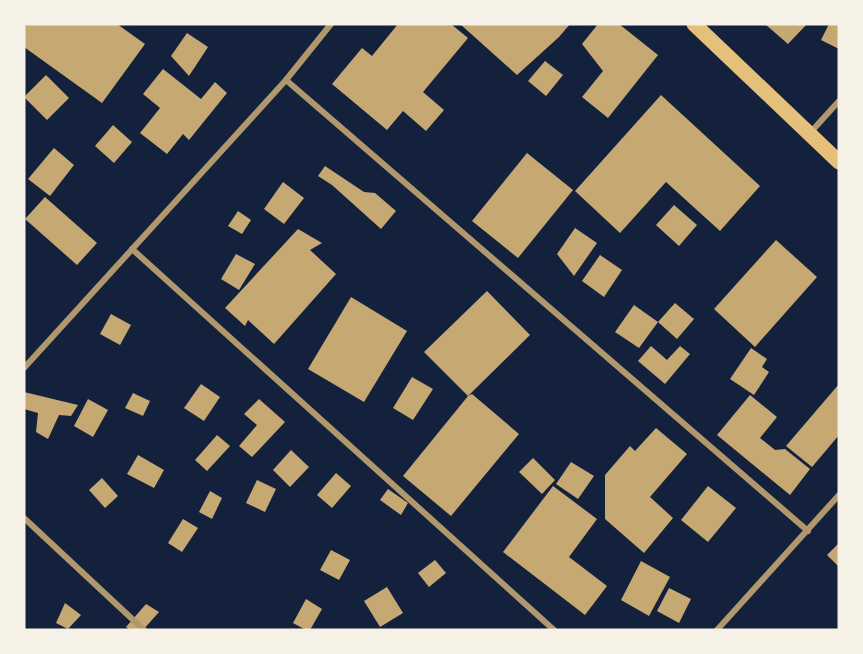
<svg xmlns="http://www.w3.org/2000/svg" width="863" height="654" font-family="Mulish,sans-serif">
	<style>
		.building { fill: #c6a872 }
		.lines { fill: none; stroke-linecap: round; stroke-linejoin: round }
		.minor { stroke: #b1986c; stroke-width: 6 }
		.primary { stroke: #e5c07b; stroke-width: 15 }
	</style>
	<rect width="100%" height="100%" fill="#14213d"/>
	<g class="building">
		<polygon points="24,24 117,24 145,44 102,103 24,47"/>
		<polygon points="398,24 451,24 468,38 423,92 444,110 426,131 403,111 387,130 332,84 362,48 372,56"/>
		<polygon points="460,24 570,24 559,37 517,75"/>
		<polygon points="598,24 619,24 658,55 608,118 582,97 603,71 582,44"/>
		<polygon points="765,24 807,24 788,44"/>
		<polygon points="829,24 839,24 839,49 821,40"/>
		<polygon points="187,33 208,47 189,76 171,56"/>
		<polygon points="545,61 563,75 546,96 528,81"/>
		<polygon points="163,69 201,99 215,82 227,93 189,140 183,134 167,154 140,133 160,108 143,94"/>
		<polygon points="46,75 69,98 47,120 24,97"/>
		<polygon points="661,95 760,186 720,231 666,182 620,233 575,191"/>
		<polygon points="113,125 132,142 114,163 95,146"/>
		<polygon points="54,148 74,165 50,196 28,179"/>
		<polygon points="527,153 573,190 518,258 472,221"/>
		<polygon points="325,166 364,192 375,193 396,211 381,229 332,185 318,176"/>
		<polygon points="283,182 304,198 284,224 264,209"/>
		<polygon points="45,197 97,243 77,265 25,219"/>
		<polygon points="674,205 697,225 679,246 656,225"/>
		<polygon points="238,211 251,220 242,234 228,226"/>
		<polygon points="575,228 597,243 574,276 557,254"/>
		<polygon points="298,229 322,243 310,250 336,274 274,344 248,320 245,326 225,308"/>
		<polygon points="776,240 817,277 755,347 714,309"/>
		<polygon points="236,254 255,264 239,290 221,279"/>
		<polygon points="600,255 622,270 604,297 582,281"/>
		<polygon points="487,291 530,335 468,396 472,394 519,434 451,516 403,476 468,396 424,352"/>
		<polygon points="351,297 407,331 364,402 308,369"/>
		<polygon points="675,303 694,319 677,339 658,322 639,348 615,332 634,305 658,322"/>
		<polygon points="111,314 131,325 120,345 100,334"/>
		<polygon points="651,346 667,360 680,346 690,354 665,384 638,361"/>
		<polygon points="751,348 767,359 762,367 769,372 754,395 730,379"/>
		<polygon points="412,377 433,389 413,420 393,408"/>
		<polygon points="201,384 220,397 204,421 184,408"/>
		<polygon points="839,384 839,435 812,467 786,446"/>
		<polygon points="24,392 78,405 71,416 59,415 48,439 36,432 38,413 24,409"/>
		<polygon points="133,393 150,401 143,416 125,408"/>
		<polygon points="750,395 777,417 760,438 775,450 785,449 810,469 790,495 717,435"/>
		<polygon points="88,399 108,410 93,437 74,426"/>
		<polygon points="259,399 285,422 252,457 239,446 257,425 244,414"/>
		<polygon points="656,428 687,454 650,497 673,518 644,553 605,519 605,475 630,446 635,451"/>
		<polygon points="217,435 230,446 207,471 195,460"/>
		<polygon points="291,450 309,467 290,487 273,470"/>
		<polygon points="138,455 164,470 154,488 127,474"/>
		<polygon points="533,458 555,480 542,494 519,472"/>
		<polygon points="571,462 594,476 578,499 556,484"/>
		<polygon points="336,473 351,486 332,508 317,495"/>
		<polygon points="102,478 118,496 105,508 89,490"/>
		<polygon points="257,480 276,489 265,512 246,503"/>
		<polygon points="553,486 597,519 569,557 607,586 585,615 503,552"/>
		<polygon points="708,486 736,508 708,542 681,520"/>
		<polygon points="388,489 408,503 401,515 380,500"/>
		<polygon points="210,491 222,498 212,519 199,512"/>
		<polygon points="183,519 198,528 182,552 168,543"/>
		<polygon points="839,543 839,567 827,555"/>
		<polygon points="331,550 350,560 339,580 320,570"/>
		<polygon points="435,560 446,573 429,587 418,573"/>
		<polygon points="641,561 670,577 649,616 621,600"/>
		<polygon points="387,587 403,613 380,627 364,601"/>
		<polygon points="669,588 691,599 679,623 657,611"/>
		<polygon points="306,599 322,609 310,630 306,630 293,623"/>
		<polygon points="65,603 81,615 68,629 56,623"/>
		<polygon points="146,604 159,612 143,630 130,630 126,627"/>
	</g>
	<g class="lines">
		<g class="minor">
			<polyline points="286,80 808,531"/>
			<polyline points="810,133 839,101"/>
			<polyline points="132,249 554,630"/>
			<polyline points="24,368 286,80 331,24"/>
			<polyline points="24,518 144,630"/>
			<polyline points="717,630 839,495"/>
		</g>
		<polyline class="primary" points="694,24 839,162"/>
	</g>
	<rect width="863" height="654" fill="none" stroke="#f6f1e7" stroke-width="51"/>
</svg>
